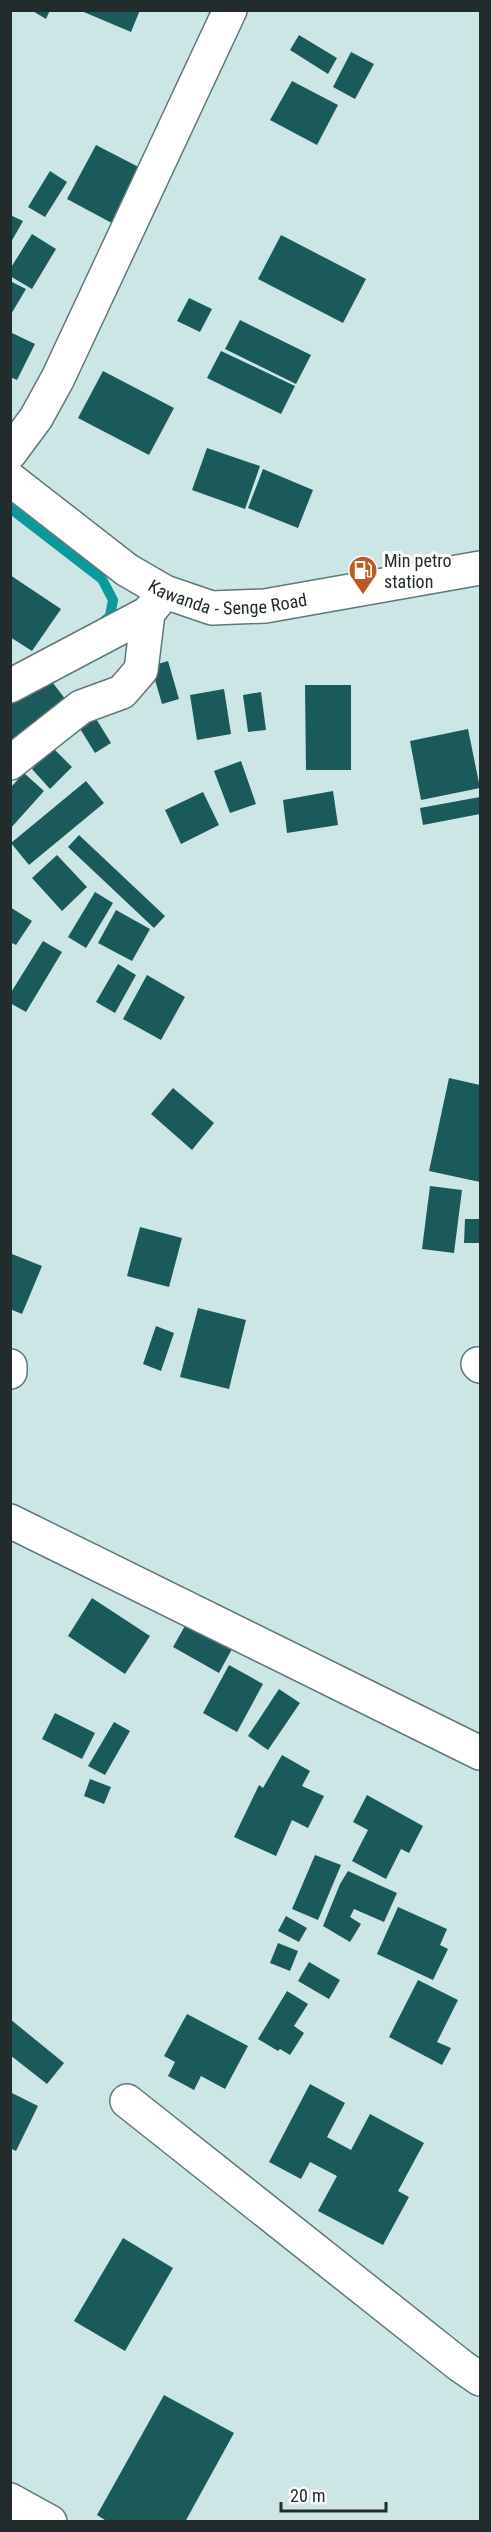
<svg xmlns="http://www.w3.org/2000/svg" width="491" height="2532" font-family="'Roboto Condensed',sans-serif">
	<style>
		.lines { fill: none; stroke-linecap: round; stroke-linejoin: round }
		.stream { stroke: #0b999b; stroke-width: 10 }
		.building { fill: #1b5a5b }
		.minor-casing { stroke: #617878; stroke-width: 36 }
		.minor { stroke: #fff; stroke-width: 33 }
		.labels { text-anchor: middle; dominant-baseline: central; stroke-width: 6; stroke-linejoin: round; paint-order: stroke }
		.poi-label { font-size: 18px; fill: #232c2c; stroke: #fff; text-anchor: start }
		.street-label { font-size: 18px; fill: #232c2c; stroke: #fff }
	</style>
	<rect width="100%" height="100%" fill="#cce6e6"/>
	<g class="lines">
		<polyline class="stream" points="10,508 102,579 113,600 110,616 101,624"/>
	</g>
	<g class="building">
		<polygon points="31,10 50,10 46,19"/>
		<polygon points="79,10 140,10 131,32"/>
		<polygon points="299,35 337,58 328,74 290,50"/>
		<polygon points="351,52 374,64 355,99 333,87"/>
		<polygon points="292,81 338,105 317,145 270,120"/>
		<polygon points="96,145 152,174 123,229 67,199"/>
		<polygon points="50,171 67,182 45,217 28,207"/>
		<polygon points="10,215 23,221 10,244"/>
		<polygon points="32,234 56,249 32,289 10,276 10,269"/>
		<polygon points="281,235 366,279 343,323 258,279"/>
		<polygon points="10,281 26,289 10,316"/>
		<polygon points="189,298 212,309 200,332 177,321"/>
		<polygon points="240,320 311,355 296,384 225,349"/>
		<polygon points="10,332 35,344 17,380 10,377"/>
		<polygon points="221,351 295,386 281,414 207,378"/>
		<polygon points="103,371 174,408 149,455 78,418"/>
		<polygon points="207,448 260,466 245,509 192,490"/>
		<polygon points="263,469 313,490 298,528 248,508"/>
		<polygon points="10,575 61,609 32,651 10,637"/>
		<polygon points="168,661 179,699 162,704 151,666"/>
		<polygon points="46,674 66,700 10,745 10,703"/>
		<polygon points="305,685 351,685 351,770 306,770"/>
		<polygon points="224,689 231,734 197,740 190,695"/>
		<polygon points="261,692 266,730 248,732 243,695"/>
		<polygon points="95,717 111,743 95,753 79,727"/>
		<polygon points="468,729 480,788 421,800 410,741"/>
		<polygon points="53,748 72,767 50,789 32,769"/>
		<polygon points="241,761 256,804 230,813 214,771"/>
		<polygon points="24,773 44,791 10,829 10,788"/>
		<polygon points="86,781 104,803 29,865 11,843"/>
		<polygon points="333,791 338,825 287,833 283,800"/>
		<polygon points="203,792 219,825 181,844 165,810"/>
		<polygon points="480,797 480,814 423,825 420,808"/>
		<polygon points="79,835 165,916 154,928 68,847"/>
		<polygon points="57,855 87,887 62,911 32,878"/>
		<polygon points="95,892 113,903 86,948 68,937"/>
		<polygon points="10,907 32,921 16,945 10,942"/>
		<polygon points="116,910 150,929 132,961 98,943"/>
		<polygon points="43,941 62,952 26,1012 10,1003 10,994"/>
		<polygon points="118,964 136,975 115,1013 96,1002"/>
		<polygon points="147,975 185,997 161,1040 123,1019"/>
		<polygon points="449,1078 480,1085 480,1182 429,1171"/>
		<polygon points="173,1088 214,1123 192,1150 151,1114"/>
		<polygon points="430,1186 462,1190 454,1253 422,1249"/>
		<polygon points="465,1219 480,1219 480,1243 464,1243"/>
		<polygon points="140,1227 182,1238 169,1287 127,1276"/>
		<polygon points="12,1254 42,1266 22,1314 10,1309"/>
		<polygon points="198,1308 246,1320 229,1389 180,1377"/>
		<polygon points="156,1326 174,1333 161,1371 143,1364"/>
		<polygon points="92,1598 150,1636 125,1674 68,1636"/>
		<polygon points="186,1624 232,1649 219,1673 173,1647"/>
		<polygon points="229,1665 263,1684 237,1732 203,1713"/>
		<polygon points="279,1689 300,1703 268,1750 248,1736"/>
		<polygon points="55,1713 95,1733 82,1759 42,1739"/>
		<polygon points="114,1722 130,1731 105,1775 88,1766"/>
		<polygon points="282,1755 310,1771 302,1786 324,1796 308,1828 292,1820 276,1856 234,1837 259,1785 263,1788"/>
		<polygon points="90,1779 111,1787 104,1804 84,1796"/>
		<polygon points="367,1795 423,1826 409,1853 401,1849 386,1879 352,1861 368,1830 353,1822"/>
		<polygon points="315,1855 341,1865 318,1920 292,1909"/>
		<polygon points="348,1871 397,1893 384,1922 354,1909 350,1917 361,1924 350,1942 323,1926 340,1884"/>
		<polygon points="398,1907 447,1929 440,1945 448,1949 433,1980 377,1954"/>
		<polygon points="286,1916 307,1928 299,1942 278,1931"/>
		<polygon points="278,1943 298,1951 290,1971 270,1963"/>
		<polygon points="309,1962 340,1980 329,1999 298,1981"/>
		<polygon points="418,1980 458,2000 437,2042 451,2048 442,2065 389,2037"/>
		<polygon points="287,1991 308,2004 294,2026 304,2033 290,2055 280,2049 278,2051 258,2039"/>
		<polygon points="187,2014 248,2046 225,2089 201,2076 194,2090 168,2076 175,2062 164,2056"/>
		<polygon points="10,2019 64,2063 47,2084 10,2055"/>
		<polygon points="310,2084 345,2103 327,2137 351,2150 370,2114 424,2143 398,2191 409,2197 383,2245 318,2211 337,2176 310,2162 301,2179 269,2162"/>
		<polygon points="10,2092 38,2106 16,2151 10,2148"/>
		<polygon points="123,2238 173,2268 125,2351 74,2321"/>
		<polygon points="164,2395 234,2433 185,2522 108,2522 97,2515"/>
	</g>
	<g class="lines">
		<g class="minor-casing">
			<g id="minor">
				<polyline points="10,453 36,418 58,378 230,10"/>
				<path id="s1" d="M10 479 127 570 165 592 212 608 265 606 480 568"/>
				<polyline points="10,686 148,613 160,598"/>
				<polyline points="10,763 81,707 122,692 141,670 148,613"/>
				<polyline points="478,1364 480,1366"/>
				<polyline points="10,1366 10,1372"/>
				<polyline points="10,1521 480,1753"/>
				<polyline points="127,2101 461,2366 480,2379"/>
				<polyline points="10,2500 50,2522"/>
			</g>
		</g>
		<use href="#minor" class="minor"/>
	</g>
	<defs>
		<g id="fuel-pin" transform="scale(1.5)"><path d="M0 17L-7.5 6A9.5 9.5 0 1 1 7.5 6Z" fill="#bd5a21" stroke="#fff"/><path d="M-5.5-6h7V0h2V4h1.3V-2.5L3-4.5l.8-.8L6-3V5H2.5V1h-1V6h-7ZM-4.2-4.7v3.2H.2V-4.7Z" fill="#fff"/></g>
	</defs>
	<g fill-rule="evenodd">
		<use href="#fuel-pin" x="363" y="570"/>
	</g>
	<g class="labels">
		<g class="poi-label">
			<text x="384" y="560">Min petro<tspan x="384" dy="21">station</tspan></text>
		</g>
		<g class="street-label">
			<text stroke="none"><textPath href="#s1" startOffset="256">Kawanda - Senge Road</textPath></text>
		</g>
	</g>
	<rect width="491" height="2532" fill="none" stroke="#232c2c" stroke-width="24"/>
	<path d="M281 2502v9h105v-9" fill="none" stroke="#232c2c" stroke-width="3"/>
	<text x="290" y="2502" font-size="18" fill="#232c2c" stroke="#ffffff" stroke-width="4.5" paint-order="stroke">20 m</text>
</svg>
